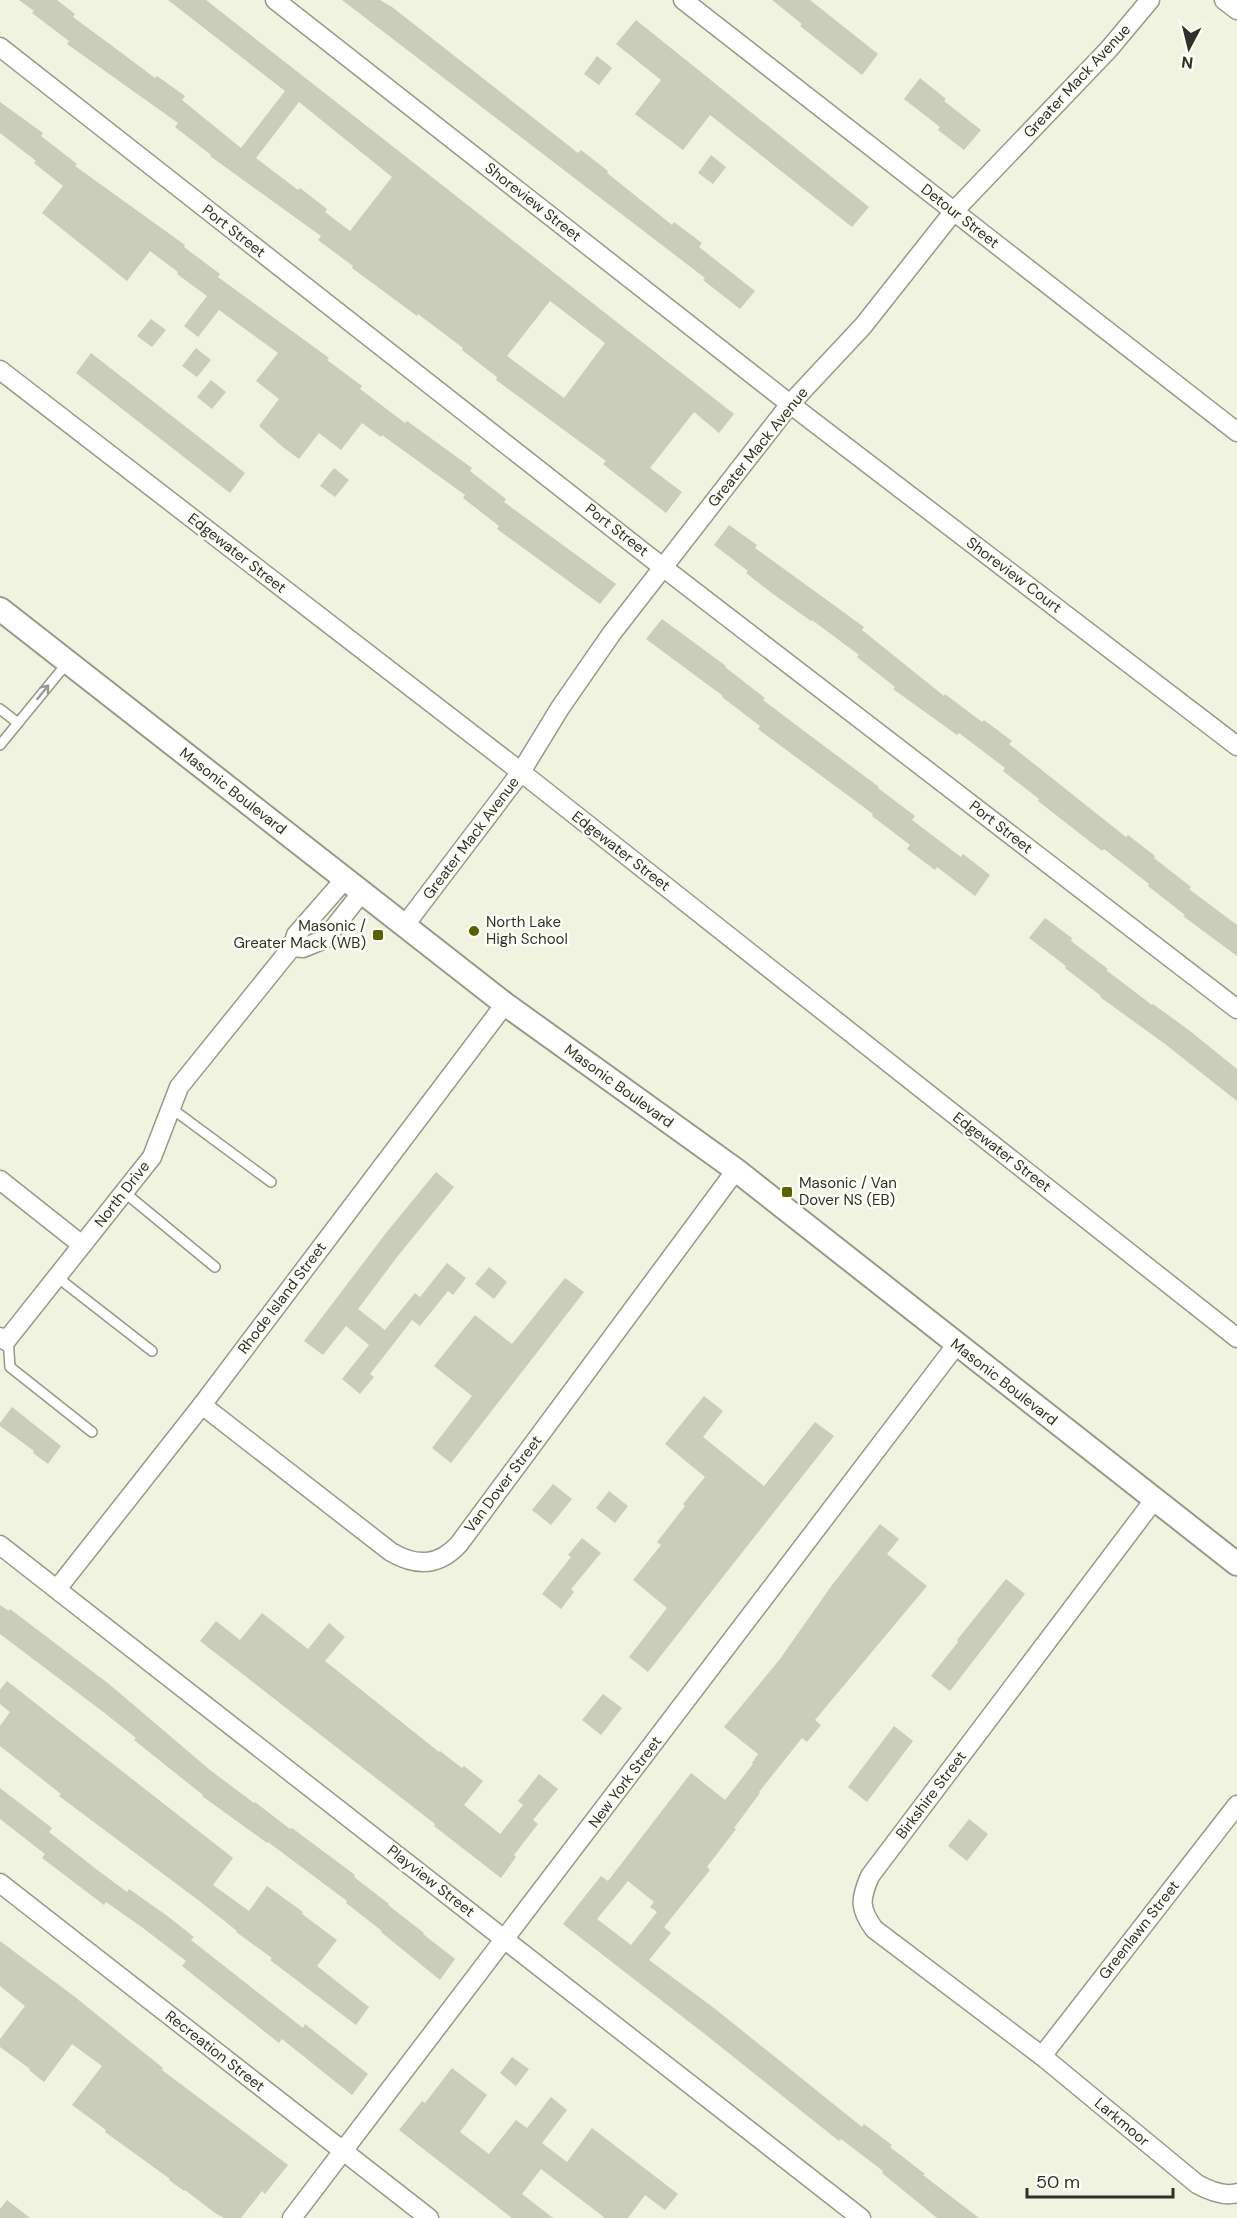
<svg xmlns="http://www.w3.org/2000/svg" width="1237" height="2218" font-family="'DM Sans',sans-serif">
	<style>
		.building { fill: #c9cdb9; fill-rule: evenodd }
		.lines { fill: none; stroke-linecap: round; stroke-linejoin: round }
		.service-casing { stroke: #969a87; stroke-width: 12 }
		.minor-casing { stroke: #969a87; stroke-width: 21 }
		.tertiary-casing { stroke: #969a87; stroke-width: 26 }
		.service { stroke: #fff; stroke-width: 9 }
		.minor { stroke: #fff; stroke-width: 18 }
		.tertiary { stroke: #fff; stroke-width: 22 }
		.oneway { stroke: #989894 }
		.poi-dot { fill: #586200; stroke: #fdfff7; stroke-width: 2 }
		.labels { text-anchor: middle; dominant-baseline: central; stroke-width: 5; stroke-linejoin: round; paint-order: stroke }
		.street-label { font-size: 15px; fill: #30312a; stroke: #fdfff7 }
		.poi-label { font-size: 15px; fill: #30312a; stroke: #fdfff7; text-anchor: start }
	</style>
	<rect width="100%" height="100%" fill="#eff3df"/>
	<g class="building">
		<path d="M19 0H57L75 14 73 17 119 51 155 78 157 76 185 96 182 100 241 148 285 91 168 0H206L734 414 719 433 694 412 650 468 682 492 666 513 603 464 606 461 496 380 497 377 462 350 463 348 418 314 417 316 352 268 353 266 318 240 321 236 210 156 211 155 175 127 178 123 67 44 69 41 32 13 34 11ZM299 102 392 177 350 231 325 212 327 209 300 188 298 190 256 158ZM550 301 605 343 564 398 507 356Z"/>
		<polygon points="342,0 380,0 392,7 578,153 581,150 608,171 607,173 672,225 674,222 702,243 699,247 755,291 740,309 703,280 705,278"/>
		<polygon points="772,0 810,0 878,54 862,75 800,26 802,24"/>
		<polygon points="636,20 869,207 852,227 710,115 683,150 635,114 661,80 616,44"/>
		<polygon points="597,56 612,68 599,85 584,74"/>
		<polygon points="920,78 946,99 944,101 981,130 964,150 938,130 940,127 904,99"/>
		<polygon points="0,102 43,133 41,136 77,164 75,166 185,245 184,247 220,274 218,277 329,358 327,360 362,386 360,389 405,423 407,421 472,468 470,471 506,499 504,502 616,584 600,604 497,529 499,526 463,498 465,495 382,435 381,437 362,423 341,450 319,433 299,459 284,448 259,426 279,399 256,381 278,353 219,310 198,337 184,326 207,296 177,274 178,272 150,251 127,281 42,213 63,186 34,163 36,161 0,133"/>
		<polygon points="711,155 726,167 713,184 698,173"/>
		<polygon points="151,319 166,330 152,347 137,336"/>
		<polygon points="196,348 211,360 197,377 182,366"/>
		<polygon points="91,353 245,473 230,493 76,373"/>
		<polygon points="211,380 226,392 212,409 197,397"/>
		<polygon points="334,468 349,480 335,497 320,486"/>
		<polygon points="729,525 757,545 755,548 864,627 862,630 944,696 945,694 982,722 984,720 1012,741 1009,744 1126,837 1128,835 1155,856 1154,858 1191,887 1189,889 1237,925 1237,956 1183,916 1185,915 1148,886 1149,884 1104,849 1102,851 1038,801 1039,799 1003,771 1005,768 959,733 957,735 893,689 895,687 857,657 859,655 812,620 811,621 773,594 746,573 748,571 714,545"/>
		<polygon points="662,619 726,666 725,667 765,698 763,700 812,737 879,787 878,788 915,816 912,820 961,857 963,854 990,875 975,896 937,867 935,870 907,849 910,845 872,816 873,814 758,729 760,726 722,697 723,696 646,639"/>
		<polygon points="1045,918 1072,938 1071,941 1108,969 1106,970 1152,1005 1153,1004 1190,1031 1237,1069 1237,1101 1165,1044 1100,997 1101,996 1065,968 1066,966 1029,938"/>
		<polygon points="436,1172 454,1187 397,1257 358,1309 385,1330 415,1293 420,1297 447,1263 466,1278 453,1295 448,1291 420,1326 412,1320 370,1374 374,1377 360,1394 342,1379 369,1345 346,1326 323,1355 304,1341 386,1233"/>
		<polygon points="489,1267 507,1282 494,1299 475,1284"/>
		<polygon points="565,1278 584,1292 451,1463 432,1448 472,1396 434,1366 475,1315 512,1344"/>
		<polygon points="704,1396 723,1411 703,1437 764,1486 815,1422 834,1436 648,1672 629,1657 667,1608 633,1580 661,1545 657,1542 685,1506 683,1504 705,1477 665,1444"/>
		<polygon points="12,1407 61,1446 48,1464 33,1453 34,1451 0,1426 0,1423"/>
		<polygon points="553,1484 572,1499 551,1525 532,1510"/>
		<polygon points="609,1491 628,1506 615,1523 596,1508"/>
		<path d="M880 1524 899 1539 887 1554 927 1586 815 1720 821 1725 807 1742 802 1738 759 1792 760 1793 734 1828 736 1829 707 1867 710 1870 664 1927 671 1933 649 1960 714 2008 862 2127 864 2124 892 2145 890 2147 925 2174 923 2175 979 2218H937L882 2173 883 2171 841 2139 839 2141 706 2035 563 1924 601 1876 608 1881 691 1773 725 1800 753 1764 752 1763 758 1754 724 1727 780 1659 832 1585ZM628 1881 654 1902 650 1907 657 1912 631 1945 597 1919Z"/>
		<polygon points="582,1538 601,1553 571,1589 574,1592 561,1609 542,1594 571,1557 568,1555"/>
		<polygon points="1006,1579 1025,1594 950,1691 931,1676 958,1642 957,1640"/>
		<polygon points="0,1605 9,1611 10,1609 109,1684 210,1770 254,1803 255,1802 290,1829 292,1828 355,1875 354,1877 389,1904 388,1905 424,1933 423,1934 455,1959 440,1980 381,1932 382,1931 346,1903 347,1901 268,1842 267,1843 202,1796 203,1795 134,1740 136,1738 102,1711 0,1634"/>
		<polygon points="262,1613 308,1649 329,1623 345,1637 325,1661 439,1752 440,1751 462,1768 464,1766 483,1781 464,1805 500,1834 523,1805 518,1801 539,1774 558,1789 533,1820 538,1824 514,1855 516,1857 501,1878 434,1826 435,1824 200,1641 216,1621 240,1640"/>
		<polygon points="7,1681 233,1858 213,1885 249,1911 267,1886 303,1912 302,1914 337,1940 317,1966 369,2007 356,2025 270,1960 272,1958 236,1932 237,1931 202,1903 59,1796 61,1794 0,1746 0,1726 10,1712 0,1704 0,1690"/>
		<polygon points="603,1694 622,1708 601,1735 582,1720"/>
		<polygon points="894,1726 913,1741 867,1802 848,1787"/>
		<polygon points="0,1788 52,1828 49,1832 96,1869 127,1892 129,1889 166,1915 194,1937 191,1940 303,2028 305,2024 368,2074 352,2095 282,2039 279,2043 182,1966 186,1961 143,1928 106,1902 104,1905 42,1858 45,1854 0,1819"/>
		<polygon points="969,1819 988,1834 967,1861 948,1846"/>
		<polygon points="0,1941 75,1997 163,2068 162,2070 288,2165 265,2194 262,2191 241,2218 224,2218 215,2213 185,2190 184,2191 169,2180 170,2179 105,2132 106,2130 72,2105 102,2066 72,2044 44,2082 29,2070 30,2069 0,2047 0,2039 25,2006 0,1986"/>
		<polygon points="512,2057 529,2069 516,2086 500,2073"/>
		<polygon points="452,2068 487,2095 460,2132 489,2154 516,2120 527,2128 551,2097 567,2110 542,2143 567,2162 592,2128 678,2194 665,2210 645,2195 628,2218 605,2218 541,2169 522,2194 553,2218 512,2218 399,2130 422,2101 425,2103"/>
		<polygon points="7,2200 30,2218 0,2218 0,2209"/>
	</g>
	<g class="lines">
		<g class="service-casing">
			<g id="service">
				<polyline points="0,709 18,723"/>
				<polyline points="0,745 68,662"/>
				<polyline points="171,1108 271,1182"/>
				<polyline points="124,1192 215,1267"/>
				<polyline points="57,1277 152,1351"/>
				<polyline points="8,1338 10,1367 92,1432"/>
			</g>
		</g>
		<g class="minor-casing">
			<g id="minor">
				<polyline points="275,0 790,404 1237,746"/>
				<polyline points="683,0 1237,432"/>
				<polyline points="1224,0 1237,10"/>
				<polyline points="0,47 647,555 1237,1009"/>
				<polyline points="0,370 521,772 1237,1338"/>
				<polyline points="345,879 296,935 292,947 303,948 325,939 362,892"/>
				<polyline points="405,925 521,772 560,708 612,633 790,404 863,326 954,211 1109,49 1150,0"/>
				<polyline points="0,1180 82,1245"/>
				<polyline points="0,1337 6,1341 152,1157 179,1087 292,947"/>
				<path d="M202 1405 391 1552C417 1567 439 1566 459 1544L736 1170"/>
				<path d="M1154 1500 870 1876C860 1899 859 1908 874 1929L1042 2056 1197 2184C1208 2190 1224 2197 1237 2193"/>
				<polyline points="0,1545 861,2218"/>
				<polyline points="57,1589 202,1405 505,1004"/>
				<polyline points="0,1883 429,2218"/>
				<polyline points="1042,2056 1237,1805"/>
				<polyline points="292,2218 957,1344"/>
			</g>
		</g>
		<g class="tertiary-casing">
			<polyline id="tertiary" points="0,609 505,1004 736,1170 1237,1564"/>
		</g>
		<use href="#service" class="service"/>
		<use href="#minor" class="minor"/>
		<use href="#tertiary" class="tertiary"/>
	</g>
	<defs><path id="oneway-shaft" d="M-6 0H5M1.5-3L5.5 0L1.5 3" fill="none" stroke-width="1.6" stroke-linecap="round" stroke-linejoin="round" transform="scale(1.5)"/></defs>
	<use class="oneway" href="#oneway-shaft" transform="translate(43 692) rotate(-51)"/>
	<g class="poi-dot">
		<circle cx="474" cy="931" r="6"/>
		<rect x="372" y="929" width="12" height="12" rx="3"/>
		<rect x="781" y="1186" width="12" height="12" rx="3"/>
	</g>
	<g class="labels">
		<g class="street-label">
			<text transform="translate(1077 81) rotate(-47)">Greater Mack Avenue</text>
			<text transform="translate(533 202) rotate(38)">Shoreview Street</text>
			<text transform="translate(960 216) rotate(38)">Detour Street</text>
			<text transform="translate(234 231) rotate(38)">Port Street</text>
			<text transform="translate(758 447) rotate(-51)">Greater Mack Avenue</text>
			<text transform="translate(617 530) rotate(38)">Port Street</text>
			<text transform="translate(237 553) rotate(38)">Edgewater Street</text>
			<text transform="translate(1014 575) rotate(37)">Shoreview Court</text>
			<text transform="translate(233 791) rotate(38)">Masonic Boulevard</text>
			<text transform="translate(1001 827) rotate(38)">Port Street</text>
			<text transform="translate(471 838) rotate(-53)">Greater Mack Avenue</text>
			<text transform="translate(621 851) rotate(38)">Edgewater Street</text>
			<text transform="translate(619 1086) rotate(36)">Masonic Boulevard</text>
			<text transform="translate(1002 1152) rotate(38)">Edgewater Street</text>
			<text transform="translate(122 1194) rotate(-52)">North Drive</text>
			<text transform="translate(282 1298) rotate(-53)">Rhode Island Street</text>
			<text transform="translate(1004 1382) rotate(38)">Masonic Boulevard</text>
			<text transform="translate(503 1484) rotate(-53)">Van Dover Street</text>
			<text transform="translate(625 1782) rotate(-53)">New York Street</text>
			<text transform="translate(931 1795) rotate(-53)">Birkshire Street</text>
			<text transform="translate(431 1881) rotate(38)">Playview Street</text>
			<text transform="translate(1139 1930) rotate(-52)">Greenlawn Street</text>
			<text transform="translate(215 2051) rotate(38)">Recreation Street</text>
			<text transform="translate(1122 2122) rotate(40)">Larkmoor</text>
		</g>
		<g class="poi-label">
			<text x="486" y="922">North Lake<tspan x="486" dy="17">High School</tspan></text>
			<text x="366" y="926" text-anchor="end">Masonic /<tspan x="366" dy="17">Greater Mack (WB)</tspan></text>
			<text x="799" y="1183">Masonic / Van<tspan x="799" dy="17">Dover NS (EB)</tspan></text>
		</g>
	</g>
	<g transform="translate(1189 48) rotate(187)" stroke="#fdfff7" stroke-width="4.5" paint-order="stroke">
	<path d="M0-4.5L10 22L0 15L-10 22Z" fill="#30312a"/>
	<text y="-9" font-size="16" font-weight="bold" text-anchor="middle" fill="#30312a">N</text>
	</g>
	<path d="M1027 2188v9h146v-9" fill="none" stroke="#30312a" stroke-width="3"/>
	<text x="1036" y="2188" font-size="18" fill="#30312a" stroke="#fdfff7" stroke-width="4.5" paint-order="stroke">50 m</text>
</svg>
